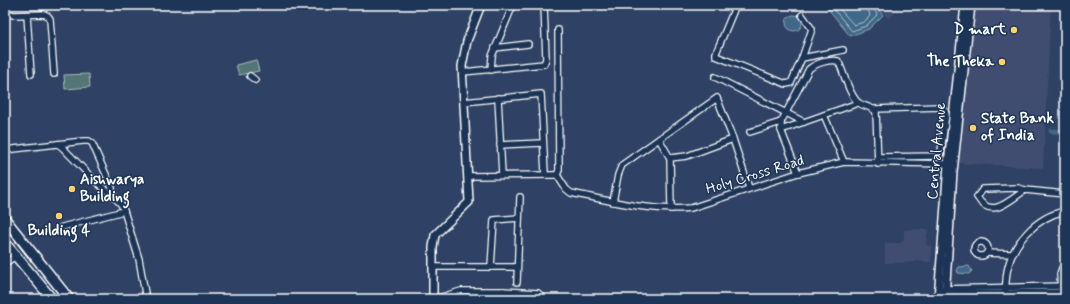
<svg xmlns="http://www.w3.org/2000/svg" width="1070" height="304" font-family="Mynerve,sans-serif">
	<style>
		.built { fill: #404e71 }
		.green { fill: #527676; stroke: #a8baba }
		.water { fill: #406787; stroke: #8ca4b7 }
		.lines { fill: none; stroke-linecap: round; stroke-linejoin: round }
		.shore { stroke: #b3c2cf; stroke-width: 1 }
		.canal { stroke: #406787; stroke-width: 5 }
		.minor-casing { stroke: #fff; stroke-width: 8 }
		.tertiary-casing { stroke: #fff; stroke-width: 10 }
		.trunk-casing { stroke: #fff; stroke-width: 12 }
		.minor { stroke: #1d3557; stroke-width: 5.5 }
		.tertiary { stroke: #1d3557; stroke-width: 7 }
		.trunk { stroke: #1d3557; stroke-width: 9 }
		.rail { stroke: #fff; stroke-width: 1.5 }
		.poi-dot { fill: #ffd166; stroke: #1d3557; stroke-width: 1.5 }
		.labels { text-anchor: middle; dominant-baseline: central; stroke-width: 3; stroke-linejoin: round; paint-order: stroke }
		.poi-label { font-size: 15px; font-weight: bold; fill: #fff; stroke: #1d3557; text-anchor: end }
		.street-label { font-size: 15px; fill: #fff; stroke: #1d3557 }
	</style>
	<rect width="100%" height="100%" fill="#2f4164"/>
	<filter id="ink" filterUnits="userSpaceOnUse"><feTurbulence type="fractalNoise" baseFrequency=".025" numOctaves="2"/><feDisplacementMap in="SourceGraphic" scale="8" xChannelSelector="R" yChannelSelector="G"/><feConvolveMatrix kernelMatrix="1 2 1 2 8 2 1 2 1" color-interpolation-filters="sRGB"/></filter>
	<g filter="url(#ink)">
		<g class="built">
			<polygon points="878,5 904,5 888,19"/>
			<polygon points="973,5 1051,5 1043,168 956,163"/>
			<polygon points="928,229 926,245 932,246 931,262 916,261 916,262 885,263 885,243 902,243 902,240 904,240 904,230"/>
		</g>
		<g class="green">
			<polygon points="256,60 259,71 239,75 236,65"/>
			<polygon points="89,74 90,87 65,89 64,75"/>
		</g>
		<g class="water">
			<polygon points="825,5 875,5 883,15 869,29 850,36"/>
			<circle cx="794" cy="23" r="8"/>
			<polygon points="969,266 972,271 969,274 958,273 957,270 959,267"/>
		</g>
		<g class="lines">
			<g class="shore">
				<polyline points="830,5 852,31 866,26 876,16 877,14 873,8 872,5"/>
				<polyline points="836,5 854,25 864,22 870,16 867,5"/>
			</g>
			<polyline class="canal" points="1051,131 1065,132"/>
			<g class="minor-casing">
				<g id="minor">
					<polyline points="736,5 716,53 716,56 786,84 791,83 802,58 812,29 802,15"/>
					<polyline points="5,12 9,14 14,15 44,14 48,16 50,19 54,74"/>
					<polyline points="27,15 31,74"/>
					<polyline points="495,48 528,44"/>
					<polyline points="802,58 843,50"/>
					<polyline points="491,70 492,56 513,5"/>
					<polyline points="463,72 544,64 546,59 544,5"/>
					<polyline points="250,76 255,80"/>
					<polyline points="715,77 804,122"/>
					<polyline points="498,98 502,175"/>
					<polyline points="464,102 541,94 545,174"/>
					<polyline points="874,109 940,107 945,111 946,114 941,151 939,156 878,157"/>
					<polyline points="824,115 844,162"/>
					<polyline points="781,130 858,103"/>
					<polyline points="750,132 781,122"/>
					<polyline points="659,139 670,158 671,209"/>
					<polyline points="58,144 63,148 95,181 113,196"/>
					<polyline points="500,145 543,143"/>
					<polyline points="5,150 83,141 89,141 92,143 112,188 113,196 121,204 124,211 139,259 146,299"/>
					<polyline points="670,158 687,156 733,139"/>
					<path d="M798 173 781 130V122L809 69C816 63 830 59 838 61L840 65C844 74 850 97 859 103 864 107 872 106 876 112L878 164"/>
					<polyline points="557,175 559,170 558,30"/>
					<path d="M468 176 553 175H557L566 189 571 193C611 201 651 212 691 208L798 173 844 162 952 164"/>
					<path d="M1025 190C1009 201 991 220 977 197L983 189 1018 188 1025 190 1065 194"/>
					<polyline points="613,202 618,175 622,165 717,98 733,139 749,188"/>
					<polyline points="62,227 124,211"/>
					<circle cx="981" cy="249" r="7"/>
					<polyline points="987,253 1012,254"/>
					<polyline points="5,263 16,256"/>
					<polyline points="433,267 517,267"/>
					<polyline points="491,267 494,220 519,218"/>
					<polyline points="517,282 520,197"/>
					<polyline points="943,289 1065,286"/>
					<polyline points="1061,289 1060,274 1062,268 1065,267"/>
					<polyline points="503,291 503,299"/>
					<path d="M1005 291C1006 284 1006 278 1007 272 1012 243 1036 217 1065 211"/>
					<polyline points="941,294 1065,292"/>
					<polyline points="435,299 461,291 503,291 538,293 540,295 542,299"/>
				</g>
			</g>
			<g class="tertiary-casing">
				<g id="tertiary">
					<polyline points="433,299 433,247 435,235 469,202 462,66 467,41 481,5"/>
					<polyline points="938,299 948,164 965,5"/>
					<polyline points="945,299 953,172 971,5"/>
				</g>
			</g>
			<g class="trunk-casing">
				<g id="trunk">
					<polyline points="5,219 69,299"/>
					<polyline points="5,243 52,299"/>
				</g>
			</g>
			<use href="#minor" class="minor"/>
			<use href="#tertiary" class="tertiary"/>
			<use href="#trunk" class="trunk"/>
			<polyline class="rail" points="5,227 31,261"/>
		</g>
	</g>
	<g class="poi-dot">
		<circle cx="1014" cy="30" r="4"/>
		<circle cx="1002" cy="62" r="4"/>
		<circle cx="973" cy="128" r="4"/>
		<circle cx="72" cy="189" r="4"/>
		<circle cx="59" cy="216" r="4"/>
	</g>
	<g class="labels">
		<g class="poi-label">
			<text x="1006" y="30">D mart</text>
			<text x="994" y="62">The Theka</text>
			<text x="981" y="119" text-anchor="start">State Bank<tspan x="981" dy="17">of India</tspan></text>
			<text x="80" y="180" text-anchor="start">Aishwarya<tspan x="80" dy="17">Building</tspan></text>
			<text x="59" y="231" text-anchor="middle">Building 4</text>
		</g>
		<g class="street-label">
			<text transform="translate(937 151) rotate(-85)">Central Avenue</text>
			<text transform="translate(755 175) rotate(-17)">Holy Cross Road</text>
		</g>
	</g>
	<rect width="1070" height="304" fill="none" stroke="#1d3557" stroke-width="20"/>
	<rect x="10" y="10" width="1050" height="284" fill="none" stroke="#fff" stroke-width="1.5" filter="url(#ink)"/>
</svg>
